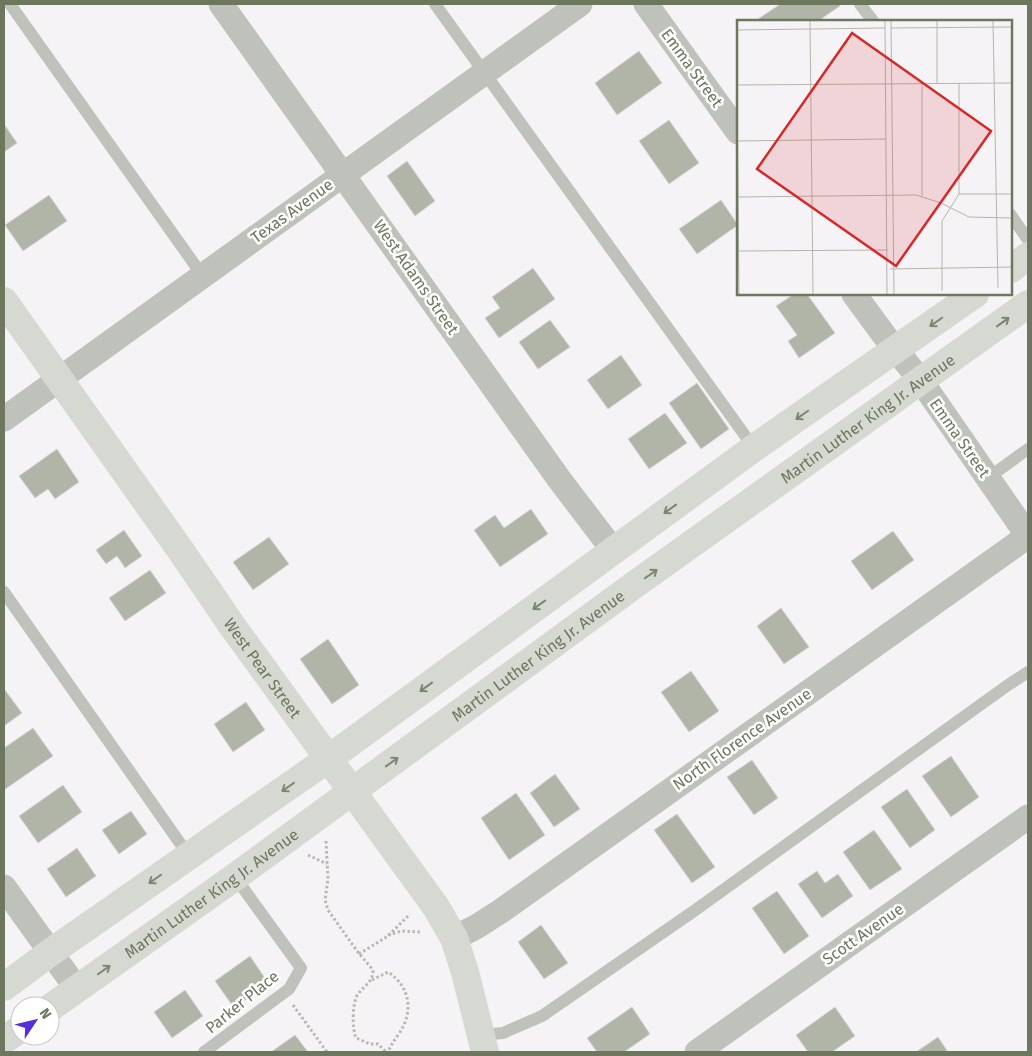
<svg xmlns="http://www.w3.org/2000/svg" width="1032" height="1056" font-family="'Fira Sans',sans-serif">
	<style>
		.building { fill: #b0b5a8; stroke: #d7d5d7 }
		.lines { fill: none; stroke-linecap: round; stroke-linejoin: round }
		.path { stroke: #b7b9b3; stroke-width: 3; stroke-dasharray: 2.5 2.5; stroke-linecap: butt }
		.lane { stroke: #bfc2ba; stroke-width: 12 }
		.street { stroke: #bfc2ba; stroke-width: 25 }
		.secondary { stroke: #d6d9d2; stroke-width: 28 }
		.oneway { stroke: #7c866f }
		.labels { text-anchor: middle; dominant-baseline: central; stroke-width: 5; stroke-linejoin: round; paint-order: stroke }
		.street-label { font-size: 16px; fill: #6c775e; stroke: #fff }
		.inset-road { fill: none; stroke: #b3b6ab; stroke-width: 1 }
		.view { fill: #d62828; fill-opacity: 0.15; stroke: #d62828; stroke-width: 2.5 }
		.inset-edge { fill: none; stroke: #6c775e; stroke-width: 2.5 }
	</style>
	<rect width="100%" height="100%" fill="#f6f3f6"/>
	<g class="building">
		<polygon points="778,4 838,4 840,6 818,21 755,21 779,5"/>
		<polygon points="639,51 662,83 617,115 595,83"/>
		<polygon points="669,120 699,163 669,184 639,141"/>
		<polygon points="4,124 17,143 4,152"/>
		<polygon points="407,161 435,201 415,216 387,176"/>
		<polygon points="49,195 67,221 23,251 5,225"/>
		<polygon points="721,200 738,225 697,254 679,229"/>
		<polygon points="533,268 555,299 499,338 485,318 500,308 492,297"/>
		<polygon points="794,294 807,294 835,333 799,358 788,341 797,335 776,306"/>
		<polygon points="550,320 570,347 538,369 519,342"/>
		<polygon points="621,355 642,385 608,409 587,380"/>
		<polygon points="697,383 729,429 701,449 669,403"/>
		<polygon points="665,413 687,443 649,469 628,439"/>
		<polygon points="57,449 79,482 55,499 48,489 35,498 19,476"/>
		<polygon points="531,509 548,534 500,567 474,530 495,515 504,528"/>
		<polygon points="124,530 142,556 125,568 117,556 106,564 96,550"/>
		<polygon points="893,531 914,560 872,590 851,561"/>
		<polygon points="269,537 289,564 253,590 233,562"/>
		<polygon points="150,570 166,593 125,621 109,598"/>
		<polygon points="781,608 809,647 784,664 757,626"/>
		<polygon points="328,639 359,685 332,704 300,659"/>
		<polygon points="691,671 719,711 689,732 661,692"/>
		<polygon points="5,690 22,713 4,726 4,691"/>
		<polygon points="246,702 265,730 233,752 214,724"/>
		<polygon points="33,728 53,756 4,790 4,748"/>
		<polygon points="951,756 979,797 951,817 922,776"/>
		<polygon points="752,760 778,798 754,815 727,777"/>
		<polygon points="555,774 580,809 554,827 530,793"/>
		<polygon points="63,785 82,812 38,843 19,816"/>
		<polygon points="907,789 935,830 910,848 881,807"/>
		<polygon points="516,793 545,835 509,860 481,818"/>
		<polygon points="131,811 147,834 119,854 102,830"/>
		<polygon points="677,814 715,867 692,883 654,830"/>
		<polygon points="874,830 902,869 870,890 843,852"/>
		<polygon points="77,848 96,876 66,897 47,869"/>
		<polygon points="817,871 825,883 838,874 853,896 822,918 798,884"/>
		<polygon points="777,891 809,936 784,954 752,908"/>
		<polygon points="541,925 568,963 544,979 518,942"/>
		<polygon points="250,956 269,984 234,1008 215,981"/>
		<polygon points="185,990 203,1016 172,1038 154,1012"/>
		<polygon points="632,1007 650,1034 624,1052 597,1052 587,1038"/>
		<polygon points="835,1007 855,1036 832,1052 808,1052 796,1035"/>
		<polygon points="295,1035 308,1052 271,1052"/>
		<polygon points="938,1037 948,1052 916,1052"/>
	</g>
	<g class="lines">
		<g class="path">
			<path d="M326 841 328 879 325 900 328 910 357 951 373 970C373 982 365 985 358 994 352 1002 352 1029 356 1038L370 1044H378L386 1052"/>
			<polyline points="308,855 327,864"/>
			<polyline points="388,935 402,931 421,932"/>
			<polyline points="359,954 388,936 410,914"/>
			<path d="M372 980 388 972C411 987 414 1013 398 1035 394 1041 391 1045 388 1052"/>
			<polyline points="293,1005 327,1052"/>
		</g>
		<g class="lane">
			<polyline points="10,4 202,275"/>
			<polyline points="435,4 754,448"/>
			<polyline points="860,4 873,21"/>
			<polyline points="1011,215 1028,240"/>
			<polyline points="988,478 1028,449"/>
			<polyline points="4,592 189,856"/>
			<polyline points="481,1035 503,1033 542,1016 694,911 1008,685 1028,672"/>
			<polyline points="204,1052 289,989 301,968 235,877"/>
		</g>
		<g class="street">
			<polyline points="221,4 559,479 613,550"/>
			<polyline points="646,4 738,132"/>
			<polyline points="854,294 884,335 921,381 1028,536"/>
			<polyline points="4,419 580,4"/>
			<polyline points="4,887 77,989"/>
			<polyline points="454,938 476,927 501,911 1028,536"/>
			<polyline points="697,1052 1028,817"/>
		</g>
		<g class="secondary">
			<polyline points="1011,269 1028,256"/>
			<path id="s1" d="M4 301 179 548 233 627 436 907 454 938 465 972 485 1052"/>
			<polyline points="4,987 51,952 328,759 754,448 975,294"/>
			<path id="s2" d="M50 1008 235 877 637 583 1028 304"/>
			<polyline points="4,1040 20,1029"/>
		</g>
	</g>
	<defs><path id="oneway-shaft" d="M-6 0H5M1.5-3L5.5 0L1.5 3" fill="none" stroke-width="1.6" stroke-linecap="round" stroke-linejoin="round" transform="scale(1.25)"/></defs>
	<g class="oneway">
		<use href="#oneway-shaft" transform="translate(936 322) rotate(145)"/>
		<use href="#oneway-shaft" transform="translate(1003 322) rotate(-36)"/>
		<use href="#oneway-shaft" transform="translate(802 415) rotate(145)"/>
		<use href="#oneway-shaft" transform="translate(670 509) rotate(144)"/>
		<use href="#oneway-shaft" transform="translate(651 574) rotate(-35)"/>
		<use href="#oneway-shaft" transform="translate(539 605) rotate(144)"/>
		<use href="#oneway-shaft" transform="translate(426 687) rotate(144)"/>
		<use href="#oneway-shaft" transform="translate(392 762) rotate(-36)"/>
		<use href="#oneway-shaft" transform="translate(288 787) rotate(145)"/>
		<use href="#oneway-shaft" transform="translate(155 879) rotate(145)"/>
		<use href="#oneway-shaft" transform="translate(104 970) rotate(-35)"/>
	</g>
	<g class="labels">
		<g class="street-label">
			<text transform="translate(692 68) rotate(54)">Emma Street</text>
			<text transform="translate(292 211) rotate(-36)">Texas Avenue</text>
			<text transform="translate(416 277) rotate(55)">West Adams Street</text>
			<text stroke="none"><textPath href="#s2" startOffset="1008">Martin Luther King Jr. Avenue</textPath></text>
			<text transform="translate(960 438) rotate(55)">Emma Street</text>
			<text stroke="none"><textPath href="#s2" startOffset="602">Martin Luther King Jr. Avenue</textPath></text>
			<text stroke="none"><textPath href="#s1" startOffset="449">West Pear Street</textPath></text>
			<text transform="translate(742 739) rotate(-35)">North Florence Avenue</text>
			<text stroke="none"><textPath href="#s2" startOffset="198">Martin Luther King Jr. Avenue</textPath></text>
			<text transform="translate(863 934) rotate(-35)">Scott Avenue</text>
			<text transform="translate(242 1002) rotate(-39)">Parker Place</text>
		</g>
	</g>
	<g transform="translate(737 20)">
		<rect width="275" height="275" fill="#f6f3f6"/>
		<path class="inset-road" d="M73 1 76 274M148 1 150 274M154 1 157 274M200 1V63M256 1 261 268M154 8 275 7M0 10 148 8M185 63V176M222 63V174M0 65 275 63M0 65 2 274M0 121 149 119M222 174H275M0 177 179 175 204 183 232 197 275 198M0 231 151 230M153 249 275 247M205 271V201L222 174"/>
		<path class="view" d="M115 13 254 111 159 246 20 149Z"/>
		<rect width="275" height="275" class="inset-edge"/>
	</g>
	<rect width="1032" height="1056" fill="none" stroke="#6c775e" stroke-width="10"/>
	<g transform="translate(35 1021) rotate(55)"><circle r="24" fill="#ffffff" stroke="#c4c9bf"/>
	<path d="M0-4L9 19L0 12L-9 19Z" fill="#552fd9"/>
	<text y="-8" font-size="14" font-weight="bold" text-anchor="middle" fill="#6c775e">N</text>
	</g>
</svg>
